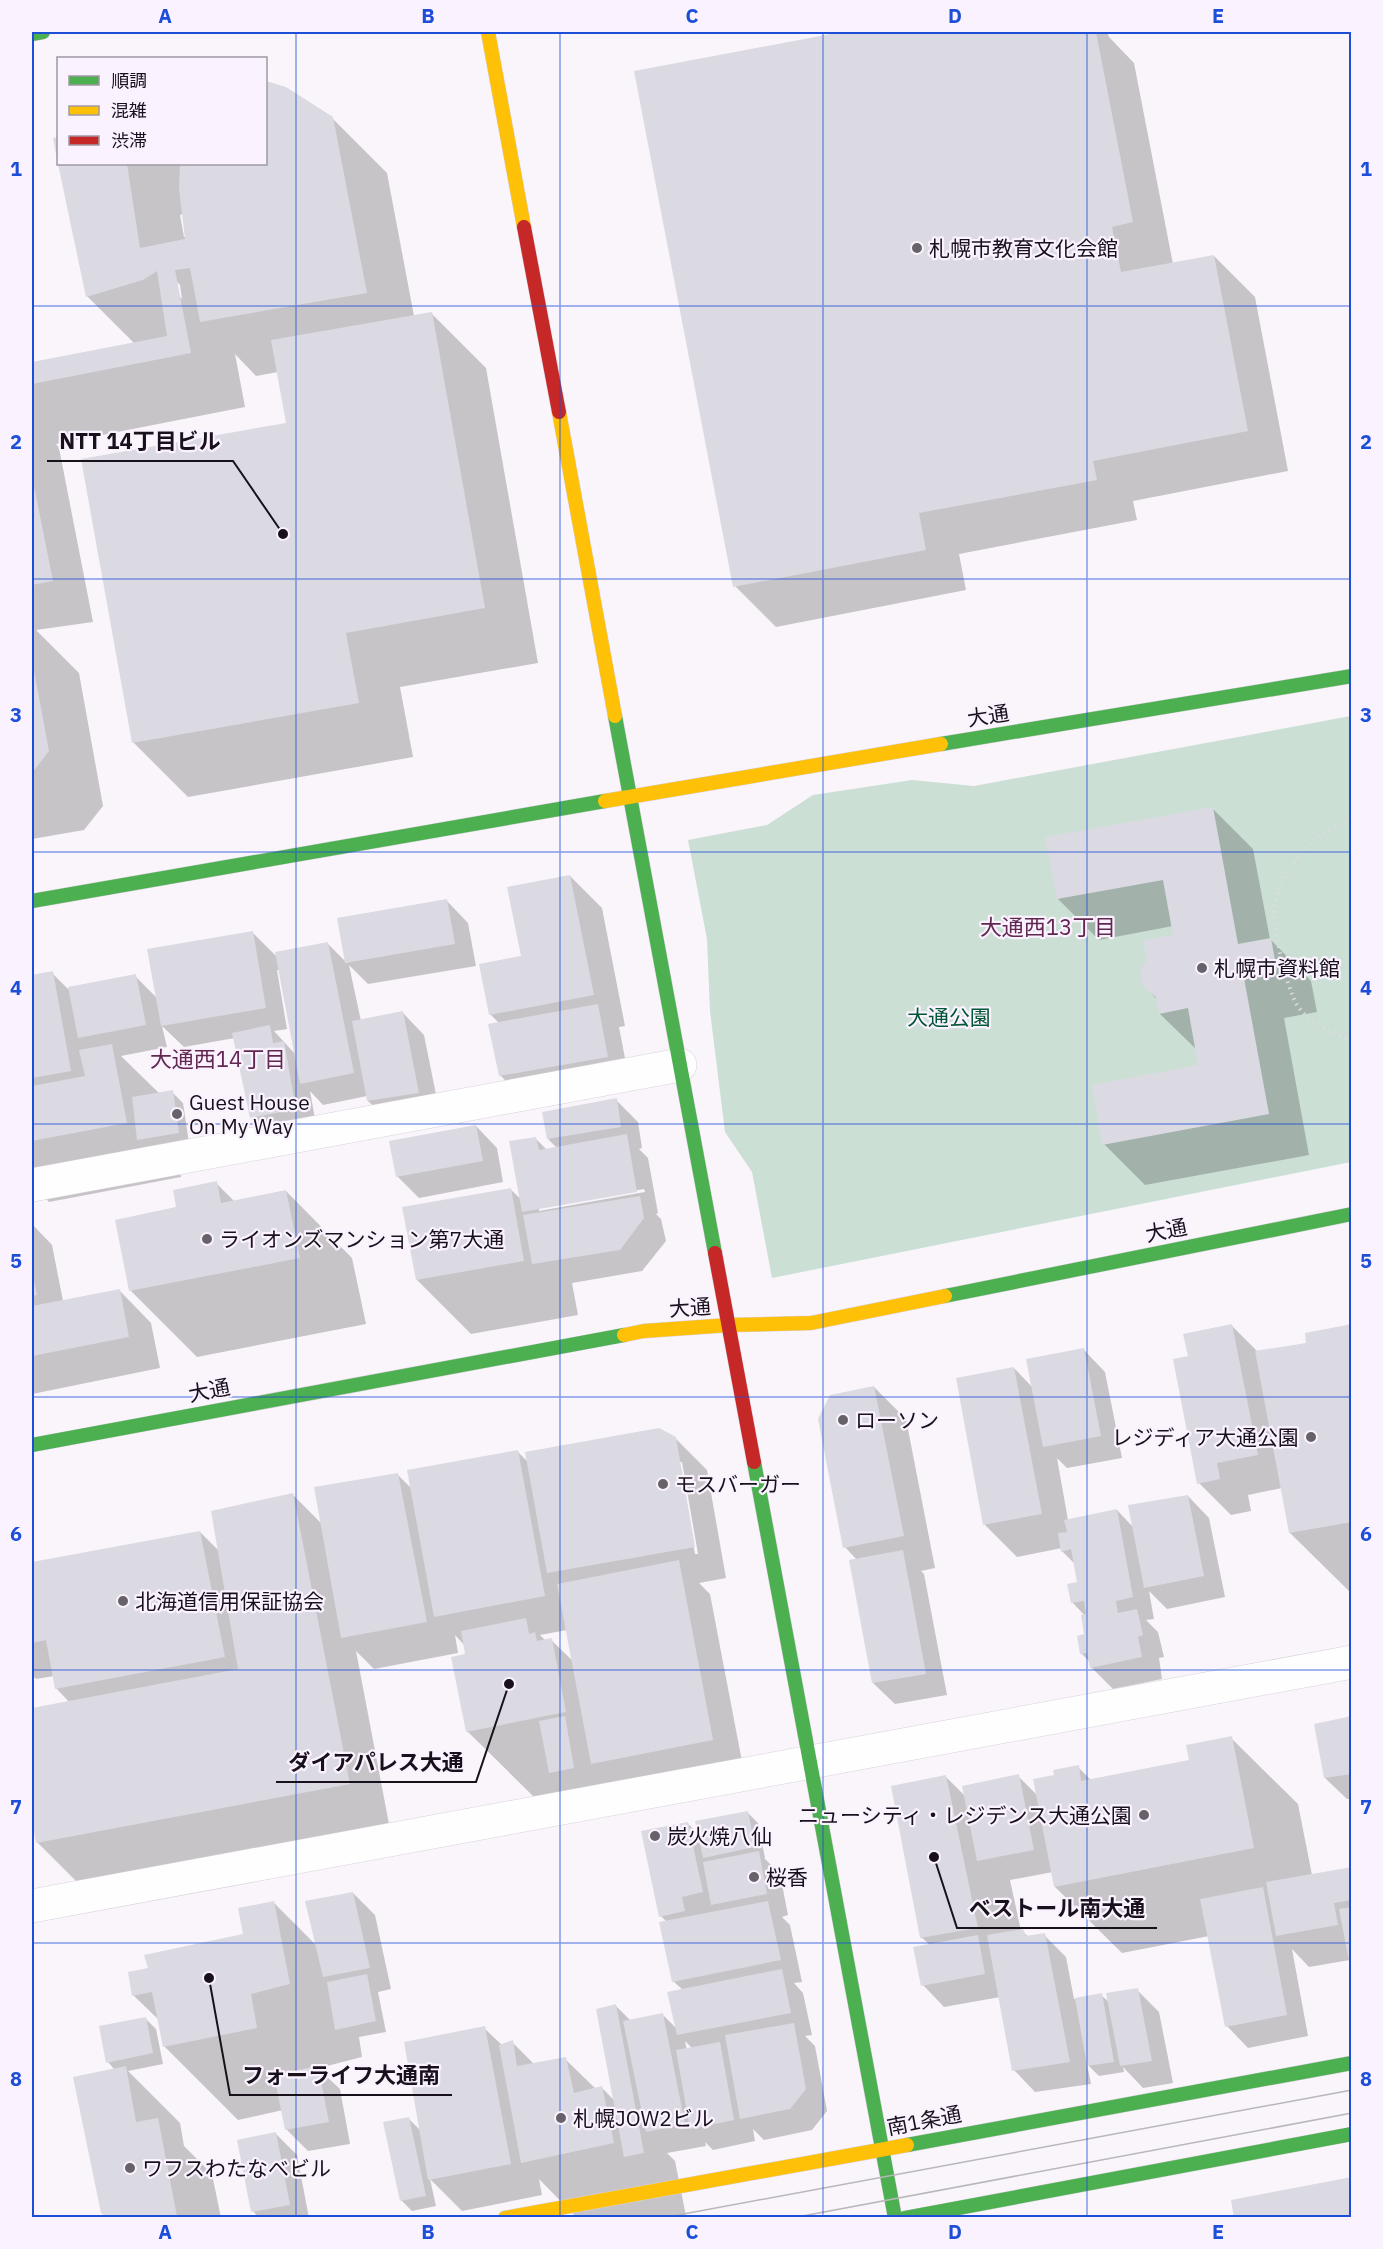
<svg xmlns="http://www.w3.org/2000/svg" width="1383" height="2249" font-family="'IBM Plex Sans','Noto Sans JP',sans-serif">
	<style>
		.green { fill: #cbdfd5 }
		.shadow { fill: #0003; fill-rule: evenodd }
		.building { fill: #dbdae2 }
		.lines { fill: none; stroke-linecap: round; stroke-linejoin: round }
		.street-casing { stroke: #d8d2db; stroke-width: 34 }
		.fast-casing { stroke: #d8d2db; stroke-width: 15 }
		.slow-casing { stroke: #d8d2db; stroke-width: 15 }
		.jam-casing { stroke: #d8d2db; stroke-width: 15 }
		.path { stroke: #dddcde; stroke-width: 4; stroke-dasharray: 1.5 4.5; stroke-linecap: butt }
		.street { stroke: #fefefe; stroke-width: 33 }
		.fast { stroke: #4caf50; stroke-width: 14 }
		.slow { stroke: #ffc107; stroke-width: 14 }
		.jam { stroke: #c62828; stroke-width: 14 }
		.tram { stroke: #b8b7ba; stroke-width: 1.5 }
		.grid { fill: none; stroke: #1d4ed8; stroke-width: 1.5; stroke-opacity: 0.55 }
		.poi-dot { fill: #676169; stroke: #faf2fe; stroke-width: 2 }
		.labels { text-anchor: middle; dominant-baseline: central; stroke-width: 4.5; stroke-linejoin: round; paint-order: stroke }
		.poi-label { font-size: 21px; fill: #18111b; stroke: #faf2fe; text-anchor: start }
		.street-label { font-size: 21px; fill: #18111b; stroke: #faf2fe }
		.park-label { font-size: 21px; fill: #005735; stroke: #faf2fe }
		.neighbourhood-label { font-size: 22px; fill: #612750; stroke: #faf2fe }
		.leader { fill: none; stroke: #18111b; stroke-width: 2 }
		.callout-dot { fill: #18111b; stroke: #faf2fe; stroke-width: 2 }
		.callout-label { font-size: 22px; text-anchor: middle; font-weight: bold; fill: #18111b; stroke: #faf2fe; stroke-width: 4.5; stroke-linejoin: round; paint-order: stroke }
		.neatline { fill: none; stroke: #1d4ed8; stroke-width: 2 }
		.grid-label { font-size: 20px; text-anchor: middle; font-weight: bold; fill: #1d4ed8 }
	</style>
	<rect width="100%" height="100%" fill="#f9f5fb"/>
	<polygon class="green" points="1351,716 1351,1162 772,1278 752,1172 725,1132 710,1011 707,939 688,840 767,825 813,795 912,780 974,786"/>
	<g class="shadow">
		<polygon points="849,32 1107,32 1109,37 1134,63 1173,264 1214,256 1255,297 1288,471 1133,501 1137,520 959,554 966,590 776,627 735,586 636,72"/>
		<path d="M266 83 286 88 332 118 387 173 414 316 431 313 486 368 538 663 400 687 413 757 188 797 133 742 288 424 278 372 256 376 235 354 245 407 56 444 59 448 93 622 36 630 79 673 103 806 84 830 32 839V364L135 344 87 296 60 164H266ZM183 214 187 237H184L180 215ZM176 281 180 285 182 299 178 295Z"/>
		<polygon points="1212,808 1253,849 1270,939 1311,981 1317,1012 1284,1018 1309,1155 1145,1185 1104,1144 1200,1067 1197,1050 1160,1014 1158,1000 1147,989 1174,936 1173,926 1099,940 1058,899"/>
		<polygon points="570,876 602,908 625,1026 619,1027 629,1079 522,1097 500,1075 499,1023 490,1014"/>
		<path d="M447 901 468 923 476 966 368 984 349 965 361 1021 403 1013 424 1035 440 1114 390 1122 368 1101 367 1096 323 1105 310 1091 317 1130 274 1139 252 1117 235 1038 184 1047 162 1026 167 1047 121 1056 160 1094 172 1092 183 1103 189 1143 175 1146 181 1177 49 1202 32 1184V977L52 973 68 989 135 976 157 998 253 933 278 958 328 944 347 963ZM277 970H280L297 1056 274 1031 287 1029Z"/>
		<path d="M616 1100 638 1122 642 1148 639 1149 648 1158 658 1213 656 1214 661 1219 666 1241 642 1271 572 1283 578 1315 471 1334 417 1280 510 1189 522 1200 536 1139 547 1150 557 1148 548 1139ZM644 1189 645 1192 539 1211V1208Z"/>
		<polygon points="476,1126 497,1148 503,1182 419,1198 397,1176"/>
		<polygon points="216,1183 235,1202 286,1191 352,1258 366,1324 197,1357 131,1291 178,1208"/>
		<polygon points="32,1224 52,1245 63,1301 120,1291 151,1323 160,1368 32,1394"/>
		<polygon points="1232,1326 1258,1352 1308,1344 1352,1326 1352,1594 1290,1533 1282,1488 1248,1495 1251,1511 1231,1515 1199,1483 1189,1358"/>
		<polygon points="1084,1350 1105,1372 1122,1458 1067,1468 1057,1458 1068,1520 1117,1510 1133,1527 1188,1496 1209,1518 1225,1597 1167,1609 1149,1591 1154,1619 1146,1620 1158,1632 1164,1657 1159,1658 1162,1679 1113,1689 1091,1667 1091,1663 1081,1653 1085,1635 1085,1616 1072,1602 1078,1584 1075,1564 1062,1551 1062,1548 1017,1557 985,1525 1014,1368 1033,1388"/>
		<polygon points="874,1387 906,1419 935,1568 921,1571 924,1574 947,1695 895,1704 873,1683 857,1560 845,1547"/>
		<path d="M675 1438 707 1470 726 1578 699 1583 710 1594 744 1772 624 1795 611 1782 534 1797 467 1731 465 1646 455 1635 458 1653 374 1669 356 1651 389 1824 78 1883 37 1842 32 1813V1710L70 1703 56 1688 54 1676 36 1679 32 1675V1563L200 1532 219 1551 293 1495 322 1524 397 1474 412 1489 518 1452 529 1463ZM678 1462H682L698 1554H695ZM567 1630 573 1661 551 1640 546 1641 540 1635Z"/>
		<polygon points="1352,1718 1352,1799 1347,1799 1325,1778"/>
		<polygon points="1231,1738 1298,1804 1312,1875 1352,1868 1352,1965 1350,1960 1309,1967 1292,1949 1308,2036 1248,2048 1227,2026 1209,1936 1122,1953 1055,1887 1053,1872 1010,1880 1021,1931 1029,1937 1044,1935 1066,1957 1074,1999 1101,1995 1110,2003 1137,1990 1159,2012 1173,2083 1143,2088 1123,2067 1124,2072 1099,2076 1087,2064 1091,2084 1035,2092 1014,2070 1000,1997 944,2007 923,1985 930,1945 921,1937 946,1777 966,1797 1018,1776 1037,1795 1056,1777 1078,1767 1092,1781 1190,1761"/>
		<path d="M747 1812 758 1823 765 1858H764L780 1874 788 1915 782 1917 790 1925 802 1982 794 1983 803 1993 812 2035 805 2036 815 2046 827 2111 812 2130 764 2140 753 2129 755 2141 713 2150 705 2142 706 2146 667 2153 675 2161 686 2216 679 2218H577L539 2179 542 2195 462 2211 430 2179 436 2206 412 2211 401 2200 409 2119 421 2131 484 2028 502 2045 512 2042 535 2065 565 2059 596 2089 602 2088 615 2101 616 2006 631 2021 663 2015 677 2029 683 1990 673 1981 667 1922 661 1916 687 1823 700 1835ZM685 2041 693 2049 687 2050Z"/>
		<polygon points="353,1893 375,1915 391,1989 378,1992 386,2032 359,2037 362,2057 323,2067 324,2074 340,2089 350,2144 308,2151 286,2129 283,2110 238,2120 165,2047 160,2021 133,1995 150,1969 245,1935 274,1903 317,1946"/>
		<polygon points="145,2018 156,2029 163,2064 128,2071 180,2123 184,2146 212,2174 221,2218 107,2218 115,2070 108,2062"/>
		<polygon points="275,2133 297,2155 309,2218 259,2218 253,2211"/>
	</g>
	<g class="building">
		<polygon points="841,32 1096,32 1133,222 1112,227 1121,272 1214,255 1248,431 1093,461 1097,480 919,513 926,550 733,587 634,71"/>
		<polygon points="266,81 286,87 333,117 367,293 200,322 190,268 175,270 191,353 32,384 32,362 167,336 157,271 143,280 86,297 58,164 127,164 140,248 185,239 179,189 180,164 266,164"/>
		<polygon points="58,137 58,160 57,160 53,138"/>
		<polygon points="432,312 485,608 346,633 359,703 132,743 81,459 286,423 271,340"/>
		<polygon points="32,476 53,581 32,585"/>
		<polygon points="32,660 49,751 32,773"/>
		<polygon points="1213,807 1238,944 1271,938 1277,971 1244,978 1269,1114 1102,1145 1092,1085 1198,1065 1188,1008 1159,1014 1156,997 1145,989 1140,977 1142,967 1147,960 1143,940 1173,935 1163,880 1057,899 1045,837"/>
		<polygon points="570,875 594,995 489,1015 479,964 521,956 507,887"/>
		<polygon points="447,899 455,944 345,963 337,918"/>
		<polygon points="253,931 266,1008 161,1026 147,949"/>
		<polygon points="328,942 354,1073 300,1084 275,952"/>
		<polygon points="53,971 71,1071 32,1078 32,975"/>
		<polygon points="136,974 146,1025 78,1038 68,987"/>
		<polygon points="598,1004 608,1057 499,1076 488,1024"/>
		<polygon points="403,1011 419,1093 367,1101 352,1021"/>
		<polygon points="270,1025 273,1043 284,1041 296,1109 250,1118 232,1033"/>
		<polygon points="112,1044 127,1123 32,1141 32,1086 85,1076 79,1050"/>
		<polygon points="173,1090 179,1133 137,1140 132,1097"/>
		<polygon points="617,1098 621,1127 547,1139 542,1112"/>
		<polygon points="476,1125 483,1161 396,1177 389,1141"/>
		<polygon points="627,1134 637,1192 522,1212 509,1141 536,1137 539,1150"/>
		<polygon points="217,1181 221,1203 286,1190 300,1258 129,1291 115,1220 176,1207 173,1190"/>
		<polygon points="511,1188 524,1261 416,1280 402,1207"/>
		<polygon points="640,1196 644,1218 620,1250 532,1264 523,1215"/>
		<polygon points="32,1271 37,1295 32,1296"/>
		<polygon points="120,1289 129,1337 32,1356 32,1306"/>
		<polygon points="1232,1324 1258,1455 1217,1463 1220,1479 1197,1484 1173,1359 1188,1356 1183,1334"/>
		<polygon points="1352,1324 1352,1522 1289,1533 1255,1351 1306,1343 1305,1333"/>
		<polygon points="1084,1348 1101,1436 1043,1447 1026,1359"/>
		<polygon points="1014,1367 1042,1514 983,1525 956,1378"/>
		<polygon points="874,1386 904,1536 843,1548 818,1419 830,1395"/>
		<polygon points="659,1428 676,1437 695,1547 547,1573 525,1452"/>
		<polygon points="518,1450 545,1596 434,1617 407,1470"/>
		<polygon points="398,1473 427,1622 341,1638 314,1487"/>
		<polygon points="293,1493 350,1784 36,1843 32,1821 32,1708 238,1669 211,1511"/>
		<polygon points="1188,1495 1204,1576 1144,1588 1128,1505"/>
		<polygon points="1117,1509 1133,1597 1116,1601 1118,1613 1137,1609 1143,1635 1138,1637 1142,1657 1090,1668 1087,1653 1080,1654 1077,1636 1084,1634 1081,1615 1086,1614 1084,1601 1071,1603 1067,1584 1077,1582 1071,1549 1061,1552 1058,1533 1067,1532 1064,1520"/>
		<polygon points="200,1531 225,1657 55,1689 46,1640 32,1643 32,1562"/>
		<polygon points="903,1550 926,1674 872,1683 849,1560"/>
		<polygon points="679,1560 713,1740 591,1764 557,1584"/>
		<polygon points="526,1618 529,1634 535,1632 537,1641 552,1638 566,1712 466,1732 451,1657 465,1654 461,1631"/>
		<polygon points="565,1716 574,1768 549,1773 539,1721"/>
		<polygon points="1352,1716 1352,1759 1350,1759 1352,1774 1324,1778 1314,1724"/>
		<polygon points="1232,1736 1254,1848 1054,1887 1033,1779 1054,1775 1053,1770 1079,1765 1081,1781 1189,1760 1186,1745"/>
		<polygon points="1019,1774 1034,1850 977,1861 962,1786"/>
		<polygon points="946,1775 978,1928 920,1938 891,1786"/>
		<polygon points="748,1811 755,1847 703,1858 695,1821"/>
		<polygon points="688,1822 703,1892 682,1897 685,1911 659,1917 641,1831"/>
		<polygon points="759,1851 767,1894 711,1905 703,1862"/>
		<polygon points="1352,1867 1352,1900 1334,1903 1338,1925 1276,1936 1266,1882"/>
		<polygon points="1263,1887 1287,2015 1225,2027 1200,1899"/>
		<polygon points="353,1892 370,1968 323,1977 305,1901"/>
		<polygon points="274,1901 290,1984 251,1994 257,2028 163,2047 152,1992 132,1996 128,1972 148,1968 144,1955 243,1934 238,1908"/>
		<polygon points="768,1901 781,1960 672,1982 659,1922"/>
		<polygon points="1352,1907 1352,1967 1350,1967 1339,1909"/>
		<polygon points="1023,1929 1026,1936 1045,1933 1070,2062 1012,2071 987,1935"/>
		<polygon points="978,1935 985,1974 921,1986 913,1947"/>
		<polygon points="782,1969 791,2013 677,2035 667,1992"/>
		<polygon points="367,1974 376,2021 335,2030 327,1982"/>
		<polygon points="1138,1988 1152,2061 1120,2066 1106,1993"/>
		<polygon points="1102,1993 1114,2062 1087,2066 1075,1998"/>
		<polygon points="616,2004 644,2153 624,2157 596,2009"/>
		<polygon points="663,2013 685,2124 646,2132 623,2021"/>
		<polygon points="146,2017 153,2053 106,2063 99,2026"/>
		<polygon points="794,2023 806,2089 790,2109 740,2119 725,2035"/>
		<polygon points="485,2026 511,2164 428,2180 404,2042"/>
		<polygon points="513,2040 517,2066 566,2057 574,2093 602,2086 614,2143 521,2163 499,2045"/>
		<polygon points="720,2042 734,2120 690,2129 676,2050"/>
		<polygon points="126,2066 136,2122 158,2118 177,2216 168,2218 108,2218 101,2213 73,2077"/>
		<polygon points="318,2066 329,2122 285,2130 274,2075"/>
		<polygon points="409,2117 426,2196 400,2201 383,2122"/>
		<polygon points="276,2132 290,2205 251,2212 237,2140"/>
		<polygon points="1352,2177 1352,2218 1234,2218 1231,2200"/>
	</g>
	<g class="lines">
		<g class="street-casing">
			<g id="street">
				<polyline points="32,1185 680,1065"/>
				<polyline points="32,1906 1352,1662"/>
			</g>
		</g>
		<g class="fast-casing">
			<g id="fast">
				<polyline points="32,34 43,32"/>
				<polyline points="615,716 715,1253"/>
				<polyline points="941,744 1352,676"/>
				<polyline points="32,901 605,801"/>
				<polyline points="945,1296 1352,1214"/>
				<polyline points="32,1445 624,1335"/>
				<polyline points="754,1462 895,2218"/>
				<polyline points="907,2145 1352,2063"/>
				<polyline points="905,2218 1352,2134"/>
			</g>
		</g>
		<g class="slow-casing">
			<g id="slow">
				<polyline points="488,32 524,227"/>
				<polyline points="559,412 615,716"/>
				<polyline points="605,801 941,744"/>
				<polyline points="624,1335 644,1331 729,1325 811,1323 945,1296"/>
				<polyline points="505,2218 907,2145"/>
			</g>
		</g>
		<g class="jam-casing">
			<g id="jam">
				<polyline points="524,227 559,412"/>
				<polyline points="715,1253 754,1462"/>
			</g>
		</g>
		<path class="path" d="M1352 820C1314 831 1280 870 1274 909 1272 927 1287 987 1296 1003 1307 1023 1331 1032 1352 1041"/>
		<use href="#street" class="street"/>
		<use href="#fast" class="fast"/>
		<use href="#slow" class="slow"/>
		<use href="#jam" class="jam"/>
		<g class="tram">
			<polyline points="662,2218 1352,2090"/>
			<polyline points="792,2218 1352,2113"/>
		</g>
	</g>
	<path class="grid" d="M296 32V2218M560 32V2218M823 32V2218M1087 32V2218M32 306H1352M32 579H1352M32 852H1352M32 1124H1352M32 1397H1352M32 1670H1352M32 1943H1352"/>
	<g class="poi-dot">
		<circle cx="917" cy="248" r="6"/>
		<circle cx="1202" cy="968" r="6"/>
		<circle cx="177" cy="1114" r="6"/>
		<circle cx="207" cy="1239" r="6"/>
		<circle cx="843" cy="1420" r="6"/>
		<circle cx="1311" cy="1437" r="6"/>
		<circle cx="663" cy="1484" r="6"/>
		<circle cx="123" cy="1601" r="6"/>
		<circle cx="1144" cy="1815" r="6"/>
		<circle cx="655" cy="1836" r="6"/>
		<circle cx="754" cy="1877" r="6"/>
		<circle cx="561" cy="2118" r="6"/>
		<circle cx="130" cy="2168" r="6"/>
	</g>
	<g class="labels">
		<g class="poi-label">
			<text x="929" y="248">札幌市教育文化会館</text>
			<text x="1214" y="968">札幌市資料館</text>
			<text x="189" y="1102">Guest House<tspan x="189" dy="24">On My Way</tspan></text>
			<text x="219" y="1239">ライオンズマンション第7大通</text>
			<text x="855" y="1420">ローソン</text>
			<text x="1299" y="1437" text-anchor="end">レジディア大通公園</text>
			<text x="675" y="1484">モスバーガー</text>
			<text x="135" y="1601">北海道信用保証協会</text>
			<text x="1132" y="1815" text-anchor="end">ニューシティ・レジデンス大通公園</text>
			<text x="667" y="1836">炭火焼八仙</text>
			<text x="766" y="1877">桜香</text>
			<text x="573" y="2118">札幌JOW2ビル</text>
			<text x="142" y="2168">ワフスわたなべビル</text>
		</g>
		<g class="street-label">
			<text transform="translate(988 715) rotate(-9)">大通</text>
			<text transform="translate(1166 1230) rotate(-11)">大通</text>
			<text transform="translate(690 1307) rotate(-4)">大通</text>
			<text transform="translate(209 1390) rotate(-11)">大通</text>
			<text transform="translate(924 2120) rotate(-11)">南1条通</text>
		</g>
		<g class="park-label">
			<text x="949" y="1017">大通公園</text>
		</g>
		<g class="neighbourhood-label">
			<text x="1048" y="926">大通西13丁目</text>
			<text x="218" y="1058">大通西14丁目</text>
		</g>
	</g>
	<path class="leader" d="M283 534L233 461H47M509 1684L476 1782H276M934 1857L957 1928H1157M209 1978L230 2095H452"/>
	<g class="callout-dot">
		<circle cx="283" cy="534" r="6"/>
		<circle cx="509" cy="1684" r="6"/>
		<circle cx="934" cy="1857" r="6"/>
		<circle cx="209" cy="1978" r="6"/>
	</g>
	<g class="callout-label">
		<text x="140" y="449">NTT 14丁目ビル</text>
		<text x="376" y="1770">ダイアパレス大通</text>
		<text x="1057" y="1916">ベストール南大通</text>
		<text x="341" y="2083">フォーライフ大通南</text>
	</g>
	<rect width="1383" height="2249" fill="none" stroke="#faf2fe" stroke-width="66"/>
	<rect x="57" y="57" width="210" height="108" fill="#faf2fe" stroke="#a098a3" stroke-width="1.5"/>
	<rect x="69" y="76" width="30" height="9" fill="#4caf50" stroke="#a098a3" stroke-width="1.5"/>
	<text x="111" y="87" font-size="18" fill="#18111b">順調</text>
	<rect x="69" y="106" width="30" height="9" fill="#ffc107" stroke="#a098a3" stroke-width="1.5"/>
	<text x="111" y="117" font-size="18" fill="#18111b">混雑</text>
	<rect x="69" y="136" width="30" height="9" fill="#c62828" stroke="#a098a3" stroke-width="1.5"/>
	<text x="111" y="147" font-size="18" fill="#18111b">渋滞</text>
	<rect x="33" y="33" width="1317" height="2183" class="neatline"/>
	<g class="grid-label">
		<text x="165" y="23">A</text>
		<text x="428" y="23">B</text>
		<text x="692" y="23">C</text>
		<text x="955" y="23">D</text>
		<text x="1218" y="23">E</text>
		<text x="16" y="176">1</text>
		<text x="1366" y="176">1</text>
		<text x="16" y="449">2</text>
		<text x="1366" y="449">2</text>
		<text x="16" y="722">3</text>
		<text x="1366" y="722">3</text>
		<text x="16" y="995">4</text>
		<text x="1366" y="995">4</text>
		<text x="16" y="1268">5</text>
		<text x="1366" y="1268">5</text>
		<text x="16" y="1541">6</text>
		<text x="1366" y="1541">6</text>
		<text x="16" y="1814">7</text>
		<text x="1366" y="1814">7</text>
		<text x="16" y="2086">8</text>
		<text x="1366" y="2086">8</text>
		<text x="165" y="2239">A</text>
		<text x="428" y="2239">B</text>
		<text x="692" y="2239">C</text>
		<text x="955" y="2239">D</text>
		<text x="1218" y="2239">E</text>
	</g>
</svg>
